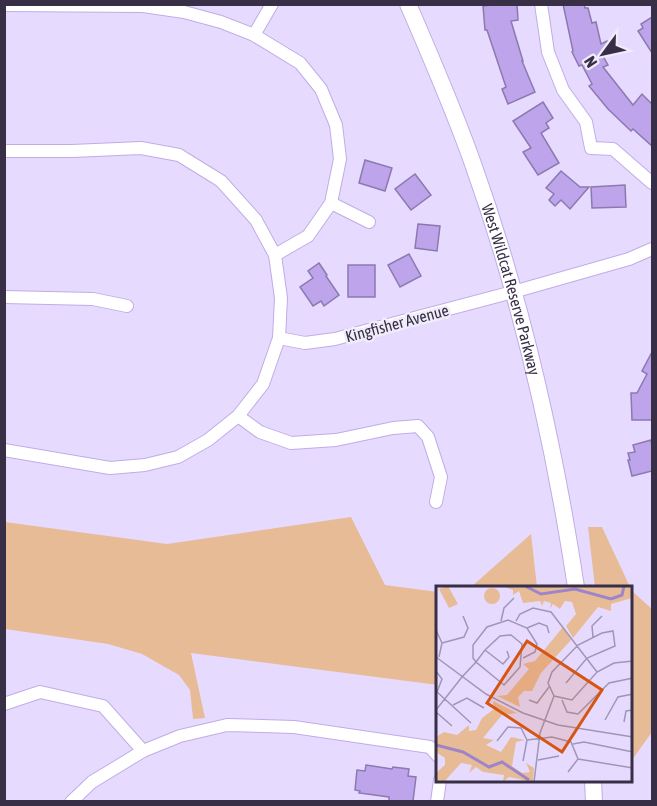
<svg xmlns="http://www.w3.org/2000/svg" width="657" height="806" font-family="'Asap Condensed',sans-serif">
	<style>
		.green { fill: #e8bb97 }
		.building { fill: #bda4eb; stroke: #8c79b0; stroke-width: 1.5 }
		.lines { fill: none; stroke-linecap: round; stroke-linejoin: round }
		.street-casing { stroke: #c0ace6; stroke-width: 14 }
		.secondary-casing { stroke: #c0ace6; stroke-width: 18 }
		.street { stroke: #fff; stroke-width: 12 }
		.secondary { stroke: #fff; stroke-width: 16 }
		.labels { text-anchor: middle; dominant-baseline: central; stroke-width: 5; stroke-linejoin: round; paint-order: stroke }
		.street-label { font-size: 16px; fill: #382f47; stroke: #f0ecf9 }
		.inset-river { fill: none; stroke: #9e85ca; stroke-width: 3 }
		.inset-road { fill: none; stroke: #a096b5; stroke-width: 1.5 }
		.view { fill: #d65512; fill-opacity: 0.15; stroke: #d65512; stroke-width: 3 }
		.inset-edge { fill: none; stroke: #382f47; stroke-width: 3 }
	</style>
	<rect width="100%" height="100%" fill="#e6dbff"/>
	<g class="green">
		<polygon points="351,517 385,585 438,592 438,685 191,653 205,718 193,719 190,690 179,675 142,654 108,644 5,629 5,522 167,544"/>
		<polygon points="588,527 602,527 630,587 595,587"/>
		<polygon points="531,534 537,587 471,587"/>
		<polygon points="632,591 652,609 652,732 632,760"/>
	</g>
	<g class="building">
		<polygon points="499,4 517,4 518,20 511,21 523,61 522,61 535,92 508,104 502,89 506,87 487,30 485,30 483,6"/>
		<polygon points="563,4 584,4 585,8 588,8 592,23 596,22 601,44 607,41 612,51 603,56 608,65 603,67 633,105 642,94 652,104 652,146 633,129 631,131 608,109 589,86 592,84 582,65 579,66 572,52 573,51"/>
		<polygon points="652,17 652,53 638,31 643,28 641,24"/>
		<polygon points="543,102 553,118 546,123 549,128 541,133 559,163 538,175 523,152 531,148 513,121"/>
		<polygon points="365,160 392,168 385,191 359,183"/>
		<polygon points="561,171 580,187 589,187 570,209 561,200 555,206 549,200 554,194 546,188"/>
		<polygon points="415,174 431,195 411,210 395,189"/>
		<polygon points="625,185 626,207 592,208 591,187"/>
		<polygon points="418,224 440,226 437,251 415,248"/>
		<polygon points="409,254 421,276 400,287 388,265"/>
		<polygon points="319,263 327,275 326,276 339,295 324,306 321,301 313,306 300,287 313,278 308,271"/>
		<rect x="348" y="265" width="27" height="32"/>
		<polygon points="652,352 652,420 632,420 631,393 637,393 647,374 642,371"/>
		<polygon points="651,440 652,447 652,471 632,476 628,460 630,460 628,453 635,452 633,445"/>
		<polygon points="366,765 392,769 393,767 409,769 408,776 416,777 413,801 389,801 389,797 359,793 360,791 355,790 357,770 365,771"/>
	</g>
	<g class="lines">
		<g class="street-casing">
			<g id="street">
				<polyline points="541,4 548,52 563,90 586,122 591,148 613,149 652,183"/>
				<polyline points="4,5 143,6 184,12 221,22 254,35 300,63 321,89 336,125 340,159 331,203 308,236 275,255"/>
				<polyline points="254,35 272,4"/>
				<polyline points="4,151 72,151 141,148 179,155 221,181 256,220 275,255 281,298 279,338 263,384 238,416 208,440 178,457 145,465 110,468 4,450"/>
				<polyline points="331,203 369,222"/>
				<polyline points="4,297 93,299 127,306"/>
				<polyline points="279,338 305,343 335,339 513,292 629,259 652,249"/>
				<polyline points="238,416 260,432 291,443 336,440 393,428 418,426 428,437 441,477 436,502"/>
				<polyline points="4,704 40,692 103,706 143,751"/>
				<polyline points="71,802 92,782 143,751 180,736 227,725 294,727 430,747 438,756"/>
				<polyline points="437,802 440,780"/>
			</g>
		</g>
		<g class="secondary-casing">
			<g id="secondary">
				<path id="s1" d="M408 4C431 57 454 110 473 164 522 301 554 443 576 587"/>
				<polyline points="593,780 594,802"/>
			</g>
		</g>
		<use href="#street" class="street"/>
		<use href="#secondary" class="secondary"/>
	</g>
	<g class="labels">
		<g class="street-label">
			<text stroke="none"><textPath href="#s1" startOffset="304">West Wildcat Reserve Parkway</textPath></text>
			<text transform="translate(397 323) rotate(-15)">Kingfisher Avenue</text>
		</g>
	</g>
	<g transform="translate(436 586)">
		<rect width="196" height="196" fill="#e6dbff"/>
		<path d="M12 0 22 18 13 22 3 3ZM66 0H196V12L175 18V25L162 21 137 52 130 40 140 28 136 16 129 15 124 23 117 18 114 23 115 17 108 15 106 20 104 15 87 17 83 5 77 9V4ZM48 10a8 8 0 1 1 16 0a8 8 0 1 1-16 0ZM127 41 135 54 105 87 96 105H88L82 111 84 121 61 110 71 109 93 83 87 78 99 75ZM57 115 81 127 66 129 47 152 58 154 50 159 65 166 75 151 89 154 80 156 76 180 86 187 94 186 90 177 98 182 97 196 73 191 67 196 68 189 47 186 40 181 33 187 36 179 25 177 8 196H0V187L9 179V172L0 166V151L8 146 21 149 33 139V145L40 144 46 132 58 123Z" fill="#e8bb97"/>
		<path class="inset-river" d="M89 0 105 8 139 3 175 13 186 9 188 0M0 159 27 166 53 181 66 176 93 194"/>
		<path class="inset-road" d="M65 35 68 22 78 12M80 35 84 28 97 22 115 26 161 86M91 42 103 37 111 40 113 47M0 44 6 57 3 71M157 51 156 40 166 30M6 57 28 51 32 42 27 30M49 64 67 78 73 71 71 65M0 71 50 108 87 127 122 139 197 151M0 85 6 93 1 106M130 97 151 72 179 60 177 45 166 47 142 59 116 86 112 97 118 110 136 114 161 86 178 77 197 75M0 105 35 137M93 114 101 117 113 101M126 114 131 126 142 128 173 97 197 92M17 119 31 112 48 122M0 124 26 91 40 76 49 64 64 50 75 49 86 58 84 81 68 99 40 76 37 72V59L51 41 72 34 91 42 101 58 99 66 87 72M0 126 16 140M169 134 182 111 197 108M188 136 190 125 197 124M91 154 116 151 135 156 142 173 132 186M61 155 72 141 85 142 91 154 87 175M137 158 148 156 197 166M142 173 197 182M102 174 123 170M98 196 104 147 118 110"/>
		<path class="view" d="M91 55 166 104 126 166 51 117Z"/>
		<rect width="196" height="196" class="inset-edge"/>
	</g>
	<rect width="657" height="806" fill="none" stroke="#382f47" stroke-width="12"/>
	<g transform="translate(603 54) rotate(237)" stroke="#f0ecf9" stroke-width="4.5" paint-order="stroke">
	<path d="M0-4.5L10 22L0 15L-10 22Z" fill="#382f47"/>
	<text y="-9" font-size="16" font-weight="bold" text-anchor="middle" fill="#382f47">N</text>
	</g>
</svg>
